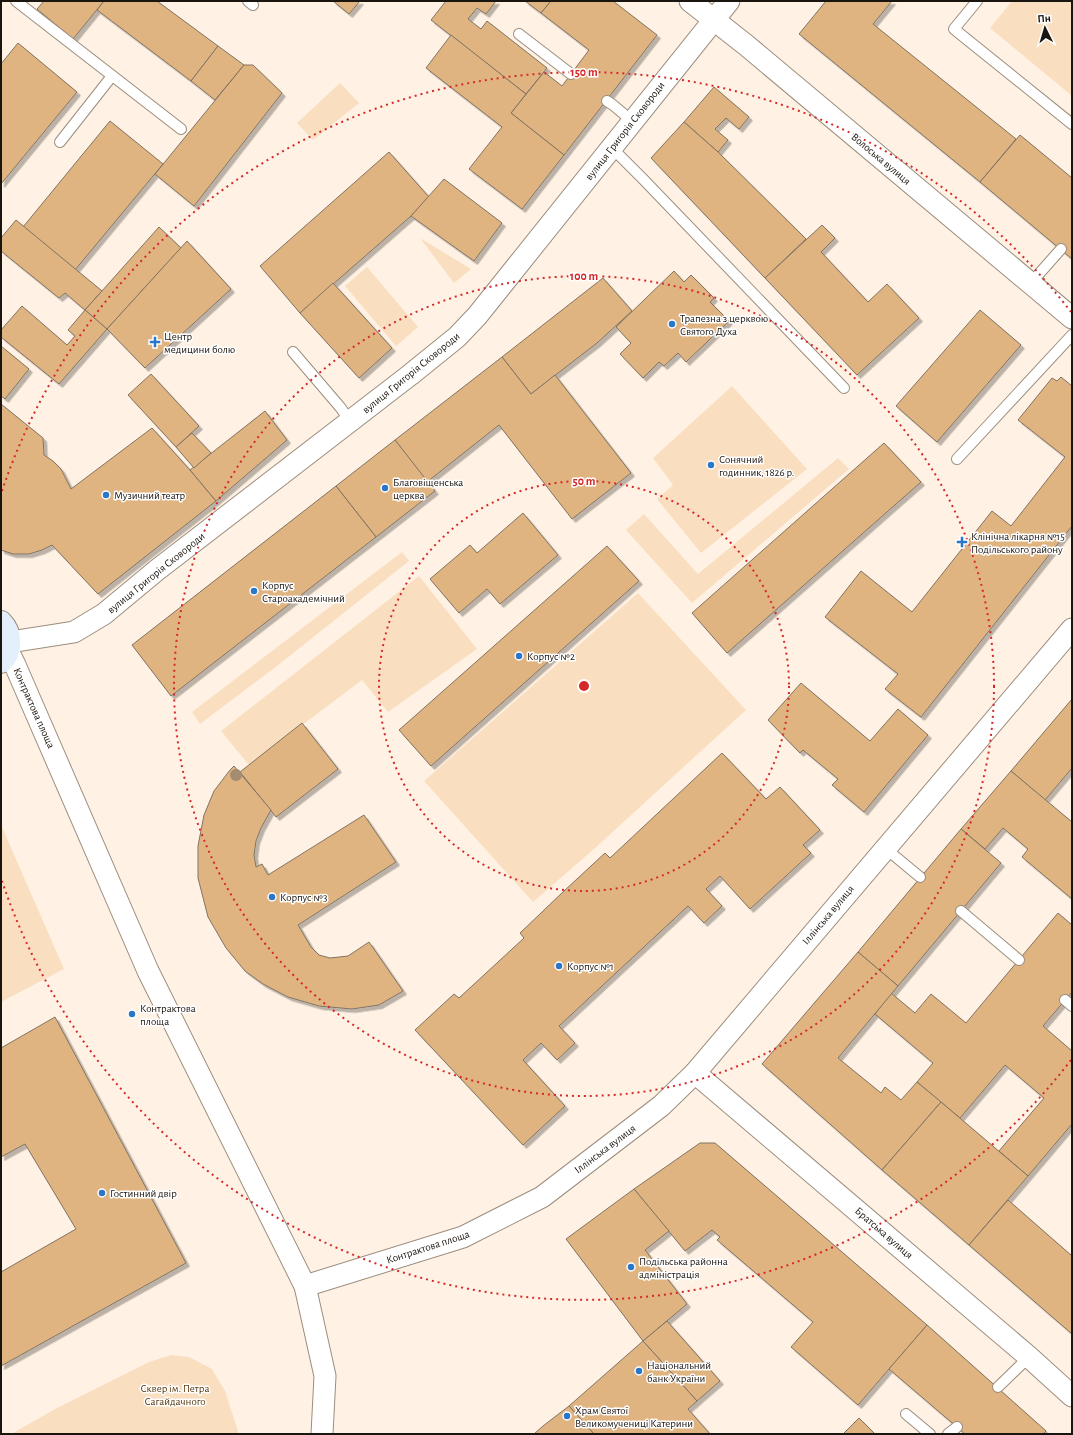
<svg xmlns="http://www.w3.org/2000/svg" width="1073" height="1435" font-family="'Alegreya Sans',sans-serif">
	<style>
		.green { fill: #fadec0 }
		.building { fill: #e0b480; stroke: #817363; filter: url(#shadow) }
		.lines { fill: none; stroke-linecap: round; stroke-linejoin: round }
		.lane-casing { stroke: #9c8e7e; stroke-width: 12 }
		.street-casing { stroke: #9c8e7e; stroke-width: 23 }
		.secondary-casing { stroke: #9c8e7e; stroke-width: 24 }
		.lane { stroke: #fff; stroke-width: 10 }
		.street { stroke: #fff; stroke-width: 21 }
		.secondary { stroke: #e4effc; stroke-width: 22 }
		.tree { fill: #a38c6f }
		.ring { fill: none; stroke: #d62828; stroke-width: 2; stroke-dasharray: 2 4 }
		.poi-dot { fill: #2b77c7; stroke: #fff; stroke-width: 1.5 }
		.labels { text-anchor: middle; dominant-baseline: central; stroke-width: 3; stroke-linejoin: round; paint-order: stroke }
		.street-label { font-size: 11px; fill: #1b150f; stroke: #fff }
		.poi-label { font-size: 11px; fill: #1b150f; stroke: #fff; text-anchor: start }
		.park-label { font-size: 11px; fill: #573910; stroke: #fff }
		.centre { fill: #d62828; stroke: #fff; stroke-width: 2 }
		.ring-label { font-size: 12px; text-anchor: middle; font-weight: bold; fill: #d62828; stroke: #fff; stroke-width: 3; stroke-linejoin: round; paint-order: stroke }
	</style>
	<defs>
		<filter id="shadow"><feDropShadow dx="3.5" dy="3.5" stdDeviation="0" flood-color="#0004"/></filter>
	</defs>
	<rect width="100%" height="100%" fill="#fff2e4"/>
	<g class="green">
		<polygon points="1012,1 1072,1 1072,96 990,28"/>
		<polygon points="340,83 359,103 313,140 297,123"/>
		<polygon points="420,238 471,269 454,283"/>
		<polygon points="367,267 418,327 396,346 345,286"/>
		<polygon points="732,386 807,469 701,553 657,499 673,485 653,458"/>
		<polygon points="838,458 849,469 692,603 626,530 644,514 698,574"/>
		<polygon points="402,552 409,561 277,666 200,724 192,712"/>
		<polygon points="419,576 477,649 388,712 362,680 249,765 221,731"/>
		<polygon points="638,593 746,710 594,849 533,902 424,781"/>
		<polygon points="1,825 64,969 1,1002"/>
		<polygon points="171,1355 189,1357 212,1369 225,1391 239,1434 11,1434 57,1408 149,1362"/>
	</g>
	<g class="building">
		<polygon points="44,1 104,1 73,39 37,9"/>
		<polygon points="104,1 157,1 218,46 191,81 97,10"/>
		<polygon points="333,1 360,1 349,14"/>
		<polygon points="446,1 496,1 486,14 477,8 468,19 481,29 487,21 547,68 526,94 431,20"/>
		<polygon points="525,1 551,1 541,13"/>
		<polygon points="551,1 613,1 657,35 564,155 511,113 544,72 562,86 589,50 541,13"/>
		<polygon points="826,1 892,1 873,24 1016,139 980,182 799,34"/>
		<polygon points="451,35 526,94 511,113 564,155 522,209 469,169 502,127 426,68"/>
		<polygon points="18,43 77,92 1,184 1,64"/>
		<polygon points="218,46 244,65 215,100 191,81"/>
		<polygon points="244,65 253,65 282,93 194,206 155,174"/>
		<polygon points="714,87 749,117 739,129 726,118 715,129 728,140 718,152 684,122"/>
		<polygon points="110,121 163,164 75,270 23,227"/>
		<polygon points="684,122 718,152 806,239 765,278 651,158"/>
		<polygon points="1020,135 1072,178 1072,259 980,182"/>
		<polygon points="389,152 429,197 411,216 300,313 260,266"/>
		<polygon points="444,179 502,223 474,261 411,216"/>
		<polygon points="16,220 102,291 85,310 65,293 59,298 1,251 1,238"/>
		<polygon points="822,225 835,238 821,252 868,302 887,284 919,318 857,375 765,278"/>
		<polygon points="159,227 181,248 107,329 85,310"/>
		<polygon points="187,241 231,289 145,368 107,329"/>
		<polygon points="674,271 684,282 691,275 714,298 710,302 729,321 686,362 678,353 664,366 659,362 643,378 620,354 631,343 616,327"/>
		<polygon points="603,278 632,311 597,343 531,394 502,357"/>
		<polygon points="333,283 392,348 359,378 300,313"/>
		<polygon points="22,306 67,345 75,336 68,330 85,310 107,329 59,384 1,337 1,330"/>
		<polygon points="980,310 1021,345 937,442 896,406"/>
		<polygon points="1,346 29,369 5,399 1,396"/>
		<polygon points="502,357 531,394 555,375 631,473 572,519 499,425 427,482 395,440"/>
		<polygon points="151,374 199,426 176,447 128,395"/>
		<polygon points="1061,377 1072,386 1072,526 921,717 885,689 898,674 825,617 861,571 912,612 992,511 1011,526 1065,457 1018,420 1052,378 1057,381"/>
		<polygon points="1,404 43,438 44,455 53,461 61,469 71,489 152,428 190,470 216,501 98,594 52,545 42,550 29,554 13,554 1,550"/>
		<polygon points="265,411 287,440 216,501 190,470"/>
		<polygon points="192,433 211,453 194,468 176,447"/>
		<polygon points="395,440 435,491 376,537 336,486"/>
		<polygon points="884,443 921,482 727,653 692,613"/>
		<polygon points="336,486 376,537 171,696 132,645"/>
		<polygon points="523,513 558,555 500,604 487,589 459,613 430,579 470,545 477,553"/>
		<polygon points="607,546 639,581 431,766 399,730"/>
		<polygon points="801,683 870,741 898,709 928,735 864,812 832,785 838,779 803,750 800,753 768,720"/>
		<polygon points="1072,699 1072,768 1045,800 1011,771"/>
		<polygon points="302,723 338,769 276,817 240,772"/>
		<polygon points="722,753 766,799 780,787 820,830 803,845 811,853 750,909 720,876 706,889 722,906 704,923 688,906 559,1026 575,1043 557,1060 541,1043 523,1060 565,1106 523,1145 415,1030 454,994 459,998 524,938 520,933 564,891 605,853 610,858"/>
		<polygon points="234,766 271,810 261,828 256,841 254,855 256,867 262,864 268,875 364,815 396,862 298,925 311,947 319,955 330,958 348,956 369,942 403,991 379,1005 352,1009 319,1006 288,997 263,984 245,971 226,948 208,917 198,878 198,846 204,815 214,791 230,770"/>
		<polygon points="1011,771 1072,822 1072,899 1022,857 1028,849 1003,828 985,849 961,829"/>
		<polygon points="961,829 1001,863 898,986 858,952"/>
		<polygon points="1058,913 1072,925 1072,992 1043,1026 1072,1051 1072,1124 1028,1176 999,1151 1044,1098 1005,1065 960,1118 917,1082 933,1063 875,1014 891,993 915,1013 931,994 966,1023"/>
		<polygon points="858,952 898,986 838,1058 881,1093 885,1087 901,1100 917,1082 941,1102 882,1170 762,1064"/>
		<polygon points="55,1017 186,1263 1,1366 1,1272 76,1229 25,1144 1,1157 1,1048"/>
		<polygon points="941,1102 1028,1176 969,1245 882,1170"/>
		<polygon points="700,1143 715,1143 927,1325 858,1405 791,1347 813,1322 717,1240 720,1237 712,1230 685,1251 634,1189"/>
		<polygon points="634,1189 669,1231 645,1250 687,1304 643,1341 566,1239"/>
		<polygon points="1008,1200 1072,1256 1072,1334 969,1245"/>
		<polygon points="667,1321 720,1381 697,1401 643,1341"/>
		<polygon points="927,1325 1046,1431 1043,1434 965,1434 889,1369"/>
		<polygon points="643,1341 697,1401 688,1409 710,1434 594,1434 569,1406"/>
		<polygon points="569,1406 594,1434 534,1434 543,1426"/>
		<polygon points="859,1418 875,1434 843,1434"/>
	</g>
	<g class="lines">
		<g class="lane-casing">
			<g id="lane">
				<polyline points="16,1 181,129"/>
				<polyline points="248,1 253,5"/>
				<polyline points="977,1 954,29 1072,124"/>
				<polyline points="519,34 571,74"/>
				<polyline points="607,101 613,105 632,121"/>
				<polyline points="60,142 112,76"/>
				<polyline points="612,148 643,179 844,388"/>
				<polyline points="1030,284 1061,249"/>
				<polyline points="293,352 340,407 350,421"/>
				<polyline points="957,459 1072,335"/>
				<polyline points="885,848 920,877"/>
				<polyline points="961,911 1019,960"/>
				<polyline points="1065,1000 1072,1006"/>
				<polyline points="998,1387 1029,1357"/>
				<polyline points="906,1414 930,1434"/>
				<polyline points="948,1434 957,1427"/>
			</g>
		</g>
		<g class="street-casing">
			<g id="street">
				<polyline points="690,1 746,45 1072,318"/>
				<polyline points="10,642 74,632 104,614 157,570 410,375 457,337 477,316 729,1"/>
				<polyline points="8,651 15,665 148,971 305,1286 325,1376 322,1434"/>
				<polyline points="695,1073 1029,1357 1072,1396"/>
				<polyline points="305,1286 463,1237 542,1197 661,1106 695,1073 1072,629"/>
			</g>
		</g>
		<g class="secondary-casing">
			<path id="secondary" d="M1 622C12 633 12 652 1 662"/>
		</g>
		<use href="#lane" class="lane"/>
		<use href="#street" class="street"/>
		<use href="#secondary" class="secondary"/>
	</g>
	<circle class="tree" cx="236" cy="775" r="6"/>
	<g class="ring">
		<circle cx="584" cy="686" r="205"/>
		<circle cx="584" cy="686" r="410"/>
		<path d="M1071 1060A614 614 0 0 1 2 881M2 491A614 614 0 0 1 1071 312"/>
	</g>
	<g class="poi-dot">
		<circle cx="672" cy="324" r="4"/>
		<path d="M153 336h4v4h4v4h-4v4h-4v-4h-4v-4h4z"/>
		<circle cx="711" cy="465" r="4"/>
		<circle cx="385" cy="488" r="4"/>
		<circle cx="106" cy="495" r="4"/>
		<path d="M960 536h4v4h4v4h-4v4h-4v-4h-4v-4h4z"/>
		<circle cx="254" cy="591" r="4"/>
		<circle cx="519" cy="656" r="4"/>
		<circle cx="272" cy="897" r="4"/>
		<circle cx="559" cy="966" r="4"/>
		<circle cx="132" cy="1014" r="4"/>
		<circle cx="102" cy="1193" r="4"/>
		<circle cx="631" cy="1267" r="4"/>
		<circle cx="639" cy="1371" r="4"/>
		<circle cx="567" cy="1416" r="4"/>
	</g>
	<g class="labels">
		<g class="street-label">
			<text transform="translate(625 131) rotate(-52)">вулиця Григорія Сковороди</text>
			<text transform="translate(881 159) rotate(40)">Волоська вулиця</text>
			<text transform="translate(411 373) rotate(-39)">вулиця Григорія Сковороди</text>
			<text transform="translate(156 573) rotate(-39)">вулиця Григорія Сковороди</text>
			<text transform="translate(34 708) rotate(66)">Контрактова площа</text>
			<text transform="translate(828 915) rotate(-50)">Іллінська вулиця</text>
			<text transform="translate(605 1149) rotate(-37)">Іллінська вулиця</text>
			<text transform="translate(884 1233) rotate(41)">Братська вулиця</text>
			<text transform="translate(428 1247) rotate(-18)">Контрактова площа</text>
		</g>
		<g class="poi-label">
			<text x="680" y="318">Трапезна з церквою<tspan x="680" dy="13">Святого Духа</tspan></text>
			<text x="164" y="336">Центр<tspan x="164" dy="13">медицини болю</tspan></text>
			<text x="719" y="459">Сонячний<tspan x="719" dy="13">годинник, 1826 р.</tspan></text>
			<text x="393" y="482">Благовіщенська<tspan x="393" dy="13">церква</tspan></text>
			<text x="114" y="495">Музичний театр</text>
			<text x="971" y="536">Клінічна лікарня №15<tspan x="971" dy="13">Подільського району</tspan></text>
			<text x="262" y="585">Корпус<tspan x="262" dy="13">Староакадемічний</tspan></text>
			<text x="527" y="656">Корпус №2</text>
			<text x="280" y="897">Корпус №3</text>
			<text x="567" y="966">Корпус №1</text>
			<text x="140" y="1008">Контрактова<tspan x="140" dy="13">площа</tspan></text>
			<text x="110" y="1193">Гостинний двір</text>
			<text x="639" y="1261">Подільська районна<tspan x="639" dy="13">адміністрація</tspan></text>
			<text x="647" y="1365">Національний<tspan x="647" dy="13">банк України</tspan></text>
			<text x="575" y="1410">Храм Святої<tspan x="575" dy="13">Великомучениці Катерини</tspan></text>
		</g>
		<g class="park-label">
			<text x="175" y="1388">Сквер ім. Петра<tspan x="175" dy="13">Сагайдачного</tspan></text>
		</g>
	</g>
	<circle cx="584" cy="686" r="6" class="centre"/>
	<g class="ring-label">
		<text x="584" y="76">150 m</text>
		<text x="584" y="280">100 m</text>
		<text x="584" y="485">50 m</text>
	</g>
	<rect width="1073" height="1435" fill="none" stroke="#1b150f" stroke-width="4"/>
	<g transform="translate(1045 28) rotate(355)" stroke="#ffffff" stroke-width="3" paint-order="stroke">
	<path d="M0-3L7 15L0 10L-7 15Z" fill="#1b150f"/>
	<text y="-6" font-size="11" font-weight="bold" text-anchor="middle" fill="#1b150f">Пн</text>
	</g>
</svg>
